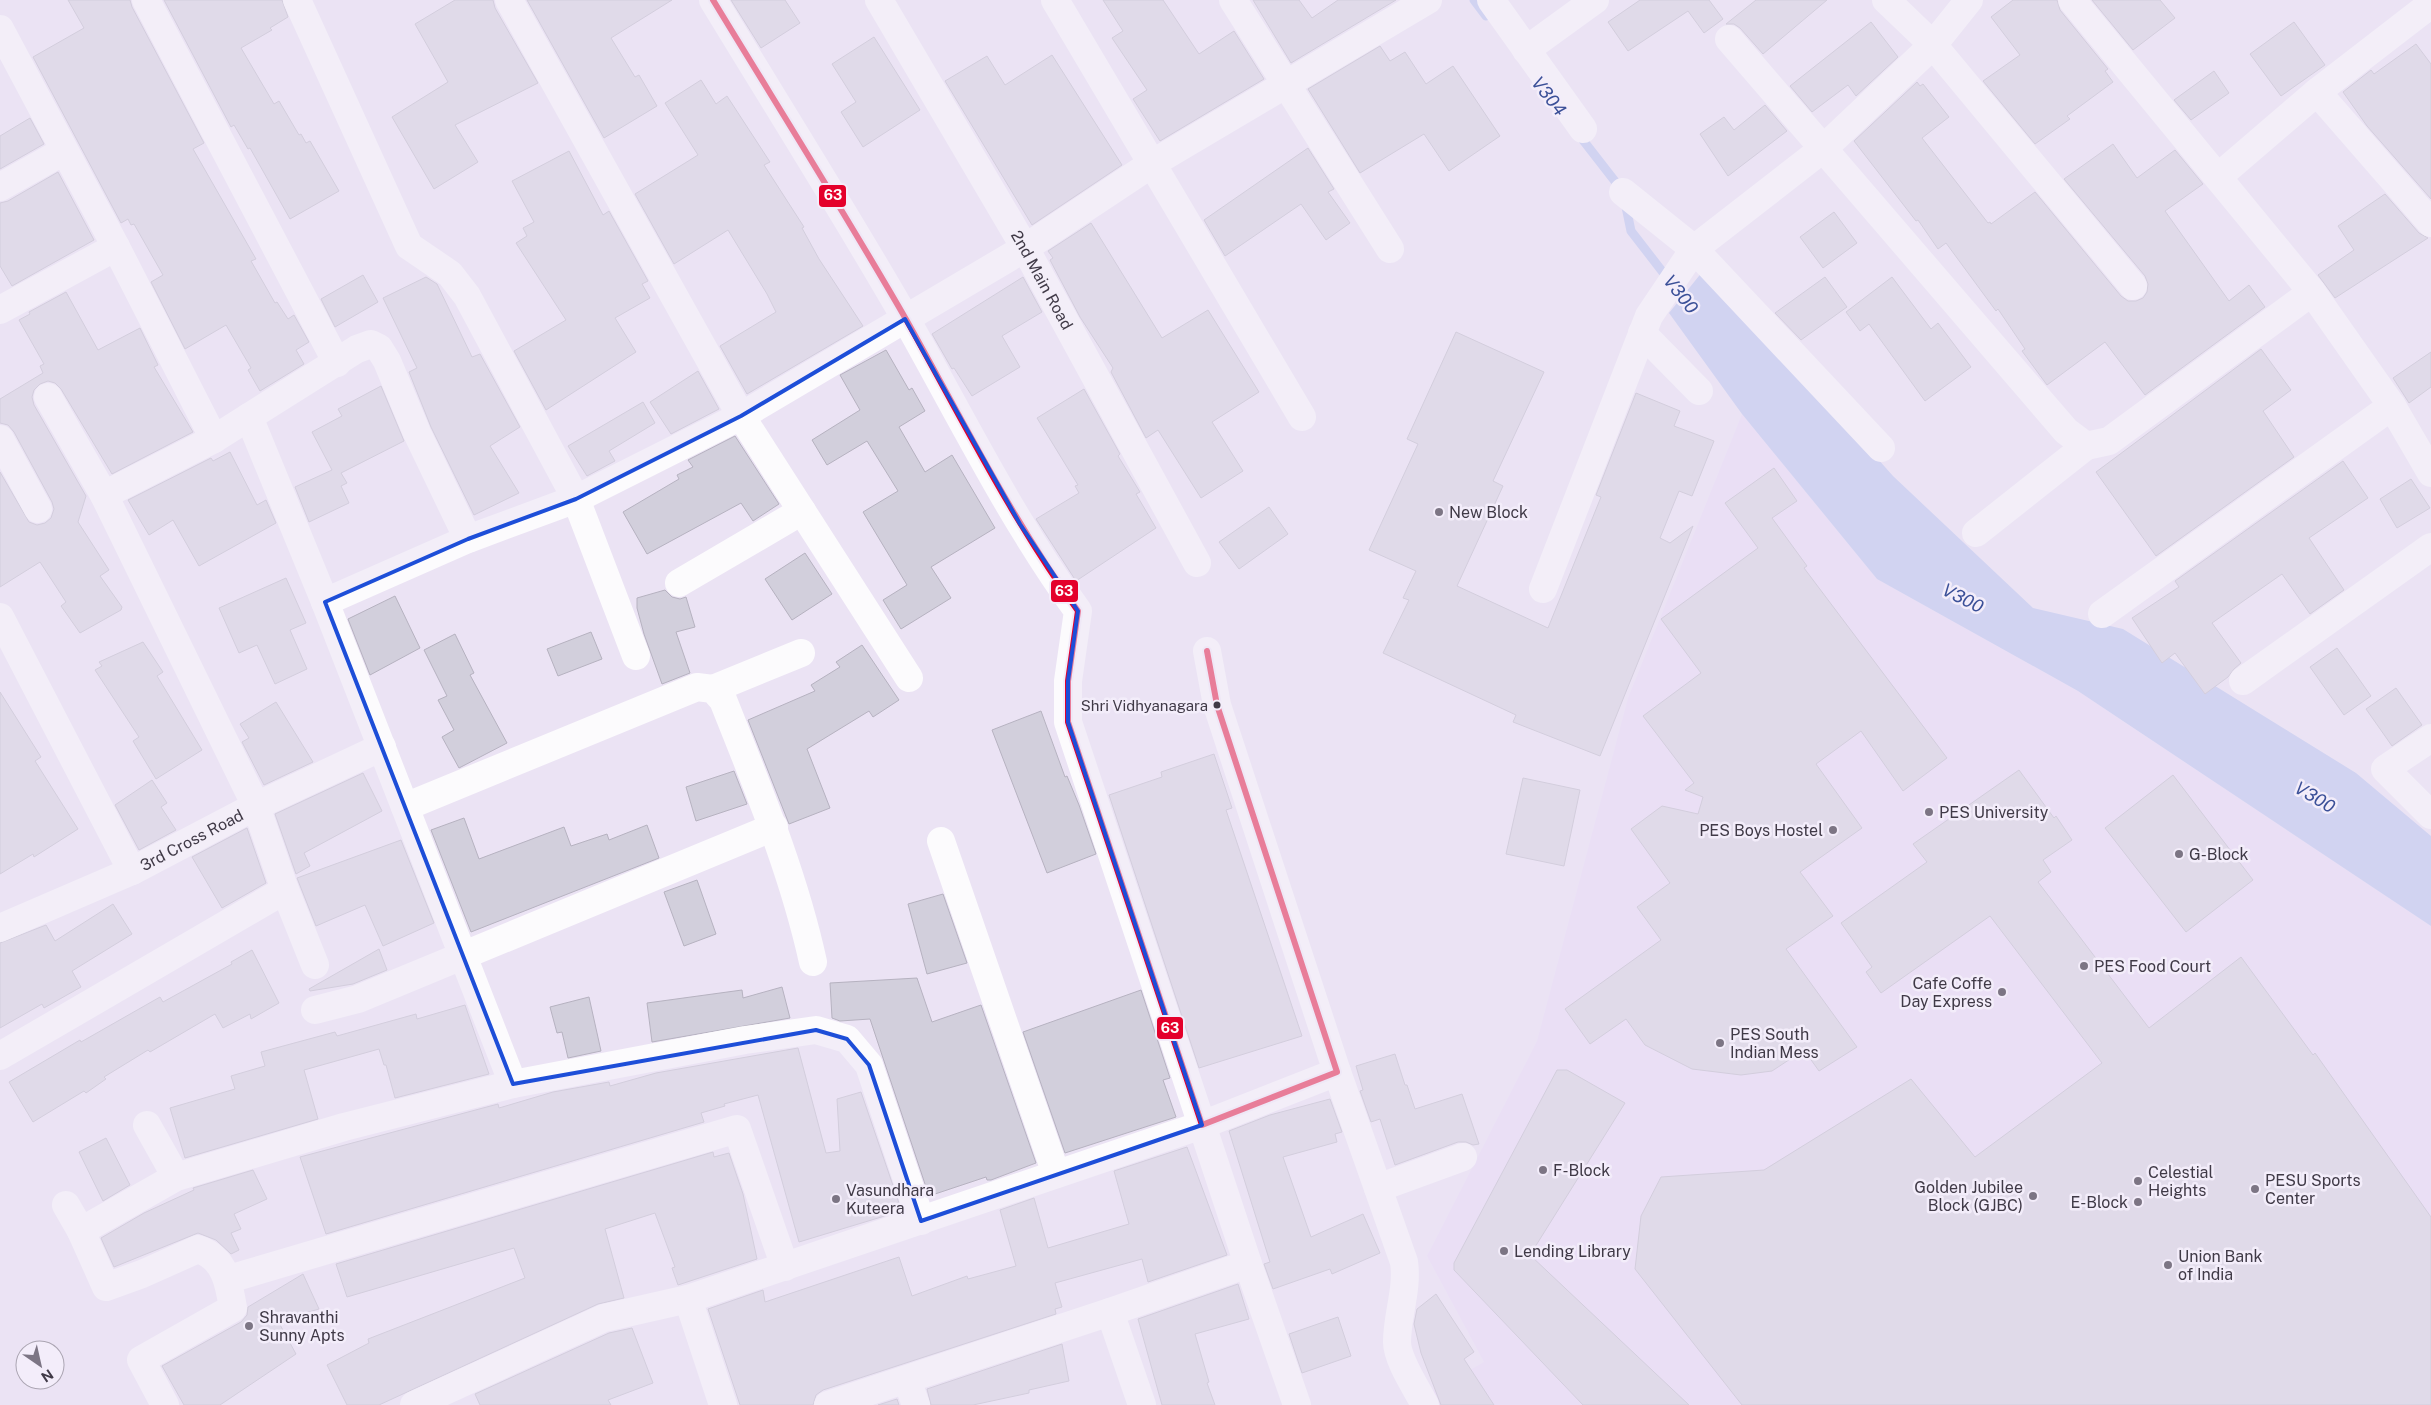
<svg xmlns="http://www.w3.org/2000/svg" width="2431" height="1405" font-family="'Public Sans',sans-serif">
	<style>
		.built { fill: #e8daf7 }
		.water { fill: #b2bfee }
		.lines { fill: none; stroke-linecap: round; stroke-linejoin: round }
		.stream { stroke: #b2bfee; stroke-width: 9 }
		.building { fill: #d2cfdc; stroke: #b6b2c0 }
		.street { stroke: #fcfbfd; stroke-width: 28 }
		.bus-1-casing { stroke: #f3edfa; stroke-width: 10 }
		.bus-1 { stroke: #e4002b; stroke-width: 6 }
		.marked { fill: none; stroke: #1d4ed8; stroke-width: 4; stroke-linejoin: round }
		.poi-dot { fill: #7c7584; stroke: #f3edfa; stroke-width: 2 }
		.bus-dot { fill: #403a47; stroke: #f3edfa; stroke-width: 2 }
		.labels { text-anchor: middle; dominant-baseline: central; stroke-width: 5; stroke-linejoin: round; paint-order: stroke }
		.bus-label { font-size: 15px; fill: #403a47; stroke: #f3edfa; text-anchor: end }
		.street-label { font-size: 16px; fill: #403a47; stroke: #f3edfa }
		.poi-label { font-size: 16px; fill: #403a47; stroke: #f3edfa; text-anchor: start }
		.water-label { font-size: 18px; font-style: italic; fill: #3b5098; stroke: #f3edfa }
		.line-badge { stroke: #f3edfa; stroke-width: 2 }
		.badge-label { font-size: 14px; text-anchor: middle; font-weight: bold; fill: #fff }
	</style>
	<rect width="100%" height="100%" fill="#ebe3f4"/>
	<polygon class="built" points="1742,414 1877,579 2078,691 2431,926 2431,1405 1434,1405 1428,1394 1484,1362 1427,1256 1537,1041 1628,698"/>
	<polygon class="water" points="1707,266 1893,476 2033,608 2123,629 2356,773 2431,836 2431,926 2078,691 1877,579 1742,414 1669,313"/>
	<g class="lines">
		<g class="stream">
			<polyline points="1474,0 1486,16"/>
			<polyline points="1579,135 1621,189"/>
			<polyline points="1625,202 1631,231 1689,306"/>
		</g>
	</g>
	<g class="building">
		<polygon points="68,0 130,0 132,7 204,143 193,149 256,259 251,261 275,303 277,302 288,319 294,315 309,342 296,350 304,364 260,391 248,370 251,368 226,325 185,349 151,282 163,275 134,224 131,225 128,219 121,223 33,57 84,28"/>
		<polygon points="164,0 282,0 288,17 270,28 272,30 241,48 274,104 279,101 299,135 301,134 306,143 310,141 339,191 290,219 250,148 248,149 234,125 231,127"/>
		<polygon points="455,0 493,0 495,8 538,83 455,125 478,162 434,189 392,117 448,82 415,24"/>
		<polygon points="527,0 672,0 611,38 635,77 639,75 657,106 604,138"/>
		<polygon points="731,0 785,0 800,23 761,48"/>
		<polygon points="1103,0 1163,0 1199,54 1234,31 1264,79 1160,141 1133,99 1147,90 1112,38 1123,31"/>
		<polygon points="1253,0 1299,0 1312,18 1338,0 1396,0 1291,63"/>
		<polygon points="1640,0 1709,0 1723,19 1704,33 1688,11 1628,51 1608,22"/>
		<polygon points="1756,0 1827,0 1763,54 1740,28 1734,24 1726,24"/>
		<polygon points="2013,0 2057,0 2060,10 2108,69 2105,71 2113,82 2067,116 2070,119 2035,144 1983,81 2020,55 1991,17"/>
		<polygon points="2092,0 2160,0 2175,18 2133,50"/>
		<polygon points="1871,22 1898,57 1856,96 1848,85 1812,112 1790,86"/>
		<polygon points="2294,22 2325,65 2281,96 2250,54"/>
		<polygon points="874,37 920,110 863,147 841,112 856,102 832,64"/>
		<polygon points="2416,44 2431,64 2431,199 2367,126 2343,92 2371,70 2374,74"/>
		<polygon points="1380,46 1390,61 1405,52 1426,84 1453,66 1500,136 1449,171 1424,134 1360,173 1308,89"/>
		<polygon points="1052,55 1122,165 1032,225 945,81 987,56 1005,85"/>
		<polygon points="2214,71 2229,93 2191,120 2174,100"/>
		<polygon points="701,80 716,104 727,96 770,162 764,165 804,227 802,228 819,259 863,326 747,394 720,346 776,312 767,294 728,230 674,264 635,194 698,155 665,103"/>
		<polygon points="1917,82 1920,86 1923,84 1949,117 1922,138 1988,223 1990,222 1991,224 2035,192 2121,296 2128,301 2136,301 2143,298 2147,292 2148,284 2145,276 2064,179 2113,144 2137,178 2175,150 2203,184 2165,211 2229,301 2249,285 2265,307 2145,395 2105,342 2047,385 2022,351 2025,349 1998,309 1996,311 1946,243 1938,249 1918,220 1916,221 1854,141"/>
		<polygon points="1765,105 1787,131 1728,176 1700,134 1724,117 1734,130"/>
		<polygon points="30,118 44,144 0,169 0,136"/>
		<polygon points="1308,148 1334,189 1328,192 1350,223 1326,240 1301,204 1225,256 1204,220"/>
		<polygon points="569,151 603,215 609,211 648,281 642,284 650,298 615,318 636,352 546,410 514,351 566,320 516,243 527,236 523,228 534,222 512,181"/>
		<polygon points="58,172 94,240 12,286 0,266 0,203 8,201"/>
		<polygon points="2385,194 2419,233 2428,238 2335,298 2318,275 2354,250 2338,226"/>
		<polygon points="1834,212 1857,243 1823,268 1800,237"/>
		<polygon points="1091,223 1162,338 1208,310 1259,392 1212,422 1243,471 1201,498 1158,430 1146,438 1111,372 1113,368 1080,317 1050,260 1053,258 1048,251"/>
		<polygon points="363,275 378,302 335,327 321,299"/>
		<polygon points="426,277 437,284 472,357 480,354 520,427 490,446 519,493 474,515 431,427 409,372 417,368 383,298"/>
		<polygon points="1023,277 1042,312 1002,336 1020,367 972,396 954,368 952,369 932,334"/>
		<polygon points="1825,277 1847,307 1801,340 1775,313"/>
		<polygon points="1892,277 1931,329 1938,323 1971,367 1925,401 1869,324 1860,331 1846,312"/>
		<polygon points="66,292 98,350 140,328 158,365 154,367 193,432 112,474 61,389 55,383 48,381 40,384 34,390 32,397 34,405 86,496 78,522 109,570 100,576 122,607 121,610 80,633 61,606 66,602 40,562 0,587 0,472 29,522 37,525 45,523 51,518 54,509 52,502 14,432 8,425 0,423 0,399 43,373 40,366 44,364 19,320 30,314 29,312"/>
		<polygon points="1456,332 1544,372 1493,481 1503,486 1457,586 1548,628 1601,497 1596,495 1636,393 1680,411 1674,426 1714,441 1692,496 1679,491 1660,538 1670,543 1693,526 1600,756 1513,722 1516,715 1383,653 1409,600 1403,598 1416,571 1369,550 1418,444 1407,439"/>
		<polygon points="2261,349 2291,390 2263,411 2294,457 2156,556 2096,472"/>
		<polygon points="886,350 909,390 912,388 925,411 899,427 925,472 952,455 995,528 931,567 951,598 901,629 883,600 907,585 863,512 898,491 867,441 827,465 812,440 860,410 840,375"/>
		<polygon points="2431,352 2431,387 2409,403 2393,378"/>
		<polygon points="698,371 719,409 671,434 650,402"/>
		<polygon points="381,386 404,441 341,473 347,483 341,486 349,503 309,522 295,487 332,470 312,432 342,416 338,409"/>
		<polygon points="1084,389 1120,454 1118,456 1140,492 1136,494 1156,528 1076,581 1036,519 1079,493 1075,486 1078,485 1037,418"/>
		<polygon points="643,402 655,423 609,451 615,461 587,476 568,446"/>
		<polygon points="735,436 779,504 753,521 741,503 647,554 623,512 679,479 677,475 693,467 688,460"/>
		<polygon points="230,452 257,505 266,500 276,523 199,566 173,520 149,535 128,500 211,458 213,461"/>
		<polygon points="2343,461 2368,498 2309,538 2344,590 2310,614 2282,574 2212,623 2241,663 2234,669 2228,677 2205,694 2175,653 2162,663 2132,618 2179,587 2175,581"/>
		<polygon points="1774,468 1797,501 1772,518 1807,566 1804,568 1947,758 1903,791 1861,731 1816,764 1862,828 1800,872 1833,916 1786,949 1857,1047 1819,1071 1804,1050 1772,1071 1741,1075 1692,1069 1645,1045 1626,1019 1590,1044 1565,1009 1661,940 1637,907 1670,883 1631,829 1662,806 1698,814 1703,797 1685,790 1694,783 1643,716 1701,673 1661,619 1758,548 1725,503"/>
		<polygon points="2411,479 2430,508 2397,528 2380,499"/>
		<polygon points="1269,507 1288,534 1239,569 1219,542"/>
		<polygon points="805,553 832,594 792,620 765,579"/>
		<polygon points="286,578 306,623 290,630 307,669 275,684 257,645 239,653 219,608"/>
		<polygon points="665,590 672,597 680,599 686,597 695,627 676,632 690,673 662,684 644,634 637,608 637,598"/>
		<polygon points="395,596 420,648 370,675 348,619"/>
		<polygon points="591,632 602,659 558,676 547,649"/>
		<polygon points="455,634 474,673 470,675 507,743 459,768 442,737 454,730 438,700 447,696 424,650"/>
		<polygon points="143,642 163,672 157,676 202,750 156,779 133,741 139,737 95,670 102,666 99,662"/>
		<polygon points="862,645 899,700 873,717 869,711 807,749 830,808 789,824 748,720 815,691 811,685 840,667 836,662"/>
		<polygon points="2337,648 2371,696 2344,715 2310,667"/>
		<polygon points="2396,688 2422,725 2392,746 2366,709"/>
		<polygon points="0,692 41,757 35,761 78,829 34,857 33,854 0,874"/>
		<polygon points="276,702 313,762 264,785 242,742 249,738 240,724"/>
		<polygon points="1041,711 1065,777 1067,776 1079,805 1096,854 1047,873 992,730"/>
		<polygon points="1214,754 1232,808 1226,810 1302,1036 1199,1068 1109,795 1162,777 1161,772"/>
		<polygon points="2019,770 2054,818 2056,816 2072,840 2043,860 2051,872 2038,882 2149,1028 2241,957 2313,1055 2315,1053 2431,1217 2431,1405 1742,1405 1635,1269 1641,1216 1661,1177 1764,1170 1911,1079 1975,1157 2102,1063 1990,916 1881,993 1866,972 1872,967 1841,923 1927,862 1913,844"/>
		<polygon points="734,771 747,804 696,821 686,787"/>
		<polygon points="363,773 382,811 304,853 310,866 296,874 275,814"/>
		<polygon points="2173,775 2253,880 2186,932 2105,828"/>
		<polygon points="1523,778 1580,790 1564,866 1506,854"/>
		<polygon points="152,780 167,803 161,807 176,830 139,850 115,805"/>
		<polygon points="464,818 479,859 564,827 571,846 607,834 609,840 647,825 659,858 471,932 431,830"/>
		<polygon points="247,828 266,883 222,908 192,857"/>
		<polygon points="401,840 434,923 383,946 365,905 316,926 297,878"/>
		<polygon points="697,880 716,934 684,946 664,892"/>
		<polygon points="943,894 967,963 927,974 908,904"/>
		<polygon points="113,904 132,934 72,971 81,987 44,1008 42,1004 0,1028 0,943 46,925 55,941"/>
		<polygon points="379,949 387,970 353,984 310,991 309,989"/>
		<polygon points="252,950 279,1003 251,1019 250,1014 223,1028 215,1014 150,1052 148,1050 104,1077 106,1079 86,1093 84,1091 33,1122 9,1082 80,1040 81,1042 160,997 163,1002 232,964 231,962"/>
		<polygon points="917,978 932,1022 981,1005 1036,1163 991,1180 987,1180 986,1177 929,1196 870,1019 840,1021 832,1018 830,983"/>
		<polygon points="782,987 790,1018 652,1042 647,1003 742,990 743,998"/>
		<polygon points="1141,990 1170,1078 1163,1080 1176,1117 1065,1153 1023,1032"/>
		<polygon points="589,997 601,1051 568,1058 562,1032 557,1033 550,1007"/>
		<polygon points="465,1005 489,1074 395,1098 386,1065 384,1065 379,1049 304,1070 318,1119 185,1158 170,1108 235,1089 231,1076 265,1066 261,1052 335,1032 337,1036 416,1014 417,1019"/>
		<polygon points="798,1048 826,1153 840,1151 837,1099 861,1092 900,1206 888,1210 888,1215 799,1242 758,1095 724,1104 725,1106 701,1113 704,1122 326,1234 300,1157 498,1104 499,1108 553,1092 609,1082 610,1086 656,1073"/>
		<polygon points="1395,1054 1405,1085 1407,1085 1415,1109 1462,1094 1479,1144 1473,1145 1466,1142 1458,1142 1395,1165 1380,1119 1371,1122 1360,1091 1363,1090 1356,1066"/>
		<polygon points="1557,1070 1567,1070 1625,1103 1530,1255 1689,1405 1583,1405 1454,1270 1454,1263"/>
		<polygon points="1330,1099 1342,1132 1335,1134 1337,1142 1283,1157 1311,1237 1363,1214 1380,1253 1332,1274 1330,1269 1273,1289 1264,1264 1270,1262 1229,1131 1270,1115"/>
		<polygon points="106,1138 130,1185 103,1201 79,1152"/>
		<polygon points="1187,1147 1227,1255 1148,1282 1142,1259 1055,1283 1062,1307 1055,1309 1056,1314 823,1390 816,1395 813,1405 740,1405 708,1309 763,1290 765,1302 899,1257 912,1296 967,1276 968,1279 1016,1266 1000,1210 1034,1198 1048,1248 1129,1224 1114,1171"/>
		<polygon points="713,1152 714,1157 729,1153 743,1194 757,1259 678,1285 672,1268 675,1267 655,1213 605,1229 624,1298 598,1304 379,1405 347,1405 327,1365 369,1343 368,1339 525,1278 514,1248 347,1297 336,1264"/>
		<polygon points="253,1170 267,1199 234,1214 241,1229 231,1233 239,1250 231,1254 216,1240 198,1233 114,1267 101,1238 144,1213 194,1190 193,1188"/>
		<polygon points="303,1274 319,1309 278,1321 296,1354 220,1405 184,1405 162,1366 241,1322 247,1315 248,1307"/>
		<polygon points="1238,1284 1249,1319 1195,1334 1209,1382 1207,1383 1215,1405 1162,1405 1138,1319"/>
		<polygon points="1436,1294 1474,1352 1464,1359 1494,1405 1441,1405 1421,1353 1414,1324 1417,1309"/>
		<polygon points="1338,1317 1351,1356 1302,1373 1289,1334"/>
		<polygon points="632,1328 653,1383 608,1400 611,1405 480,1405 475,1394 609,1333"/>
		<polygon points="1062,1344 1069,1381 1029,1390 1029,1393 973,1405 931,1405 927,1389"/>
		<polygon points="897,1399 899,1405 878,1405"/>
	</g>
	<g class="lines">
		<g class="street">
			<polyline points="146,0 337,363"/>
			<polyline points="297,0 409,246 450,274 467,296 576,499 636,656"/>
			<polyline points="509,0 741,416 909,678"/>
			<path d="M713 0C778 107 845 213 907 321 962 419 1012 520 1078 611L1068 681V722L1202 1125 1337 1072 1217 705 1207 651"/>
			<path id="s1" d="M879 0 1025 248 1197 563"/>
			<polyline points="1055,0 1302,417"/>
			<polyline points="1233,0 1390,249"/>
			<polyline points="1491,0 1583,129"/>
			<polyline points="1886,0 1933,45 2133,286"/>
			<polyline points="2072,0 2312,292 2392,406 2431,473"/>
			<polyline points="0,29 116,247 214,439"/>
			<polyline points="1729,39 2066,431 2086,446 2109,441 2312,292"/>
			<polyline points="1526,50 1595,0"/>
			<polyline points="2317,92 2431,223"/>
			<polyline points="2218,177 2317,92 2431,4"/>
			<polyline points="0,187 64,151"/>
			<polyline points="1623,192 1694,249 1881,448"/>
			<polyline points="0,310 116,247"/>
			<polyline points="1642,333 1699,391"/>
			<polyline points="48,397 104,495 256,806 285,890 315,965"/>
			<polyline points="249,417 325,602 513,1084"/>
			<polyline points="0,439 38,509"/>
			<polyline points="104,495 214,439 357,349 371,344 379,348 387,361 417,433 468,539"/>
			<polyline points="1976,533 2086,446"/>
			<polyline points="679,583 802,511"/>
			<polyline points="1543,589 1649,316 1694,249 1824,148 1933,45 1969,0"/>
			<polyline points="325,602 468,539 576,499 741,416 1025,248 1153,163 1428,0"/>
			<polyline points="2102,614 2392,406"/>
			<polyline points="0,617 132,871"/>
			<polyline points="2243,681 2431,547"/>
			<polyline points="713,689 801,653"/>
			<polyline points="2431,738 2385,769 2431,815"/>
			<path d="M405 807 697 687 713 689 723 700C757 786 793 871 813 962"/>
			<polyline points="941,841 1056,1174"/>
			<path id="s2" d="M0 928 132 871 256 806 382 747"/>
			<polyline points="315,1010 358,999 774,827"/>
			<polyline points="0,1056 285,890"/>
			<path d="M1337 1072 1404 1262C1408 1289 1397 1315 1397 1342 1397 1360 1417 1389 1425 1405"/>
			<polyline points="147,1125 176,1177"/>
			<polyline points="1378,1188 1463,1157"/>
			<polyline points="66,1205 81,1231"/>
			<polyline points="1248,1264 1297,1405"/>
			<polyline points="229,1279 737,1129 785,1267"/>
			<polyline points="1110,1312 1142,1405"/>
			<polyline points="907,1380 916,1405"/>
			<path d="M165 1405 141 1360 233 1308C229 1283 225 1258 198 1249L142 1274 106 1287 81 1231 176 1177 344 1127 513 1084 745 1040 816 1030 847 1039 869 1065 921 1221"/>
			<polyline points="414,1405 604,1318 688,1299"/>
			<polyline points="723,1405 688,1299 1202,1125 1248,1264 1110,1312 828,1405"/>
		</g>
		<g class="bus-1-casing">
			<path id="bus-1" d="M713 0C778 107 845 213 907 321 962 419 1012 520 1078 611L1068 681V722L1202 1125 1337 1072 1217 705 1207 651"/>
		</g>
		<use href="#bus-1" class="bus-1"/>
	</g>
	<path d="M0 0H2431V1405H0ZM905 319 1020 524 1078 611 1068 681V722L1202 1125 921 1221 869 1065 847 1039 816 1030 513 1084 325 602 468 539 576 499 741 416Z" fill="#ebe3f4" fill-opacity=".55" fill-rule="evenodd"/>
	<path class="marked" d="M905 319 1020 524 1078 611 1068 681V722L1202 1125 921 1221 869 1065 847 1039 816 1030 513 1084 325 602 468 539 576 499 741 416Z"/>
	<g class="poi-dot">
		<circle cx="1439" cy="512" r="5"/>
		<circle cx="1929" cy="812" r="5"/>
		<circle cx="1833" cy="830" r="5"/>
		<circle cx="2179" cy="854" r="5"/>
		<circle cx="2084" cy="966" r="5"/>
		<circle cx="2002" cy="992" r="5"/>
		<circle cx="1720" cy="1043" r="5"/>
		<circle cx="1543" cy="1170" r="5"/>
		<circle cx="2138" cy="1181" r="5"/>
		<circle cx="2255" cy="1189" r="5"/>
		<circle cx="2033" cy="1196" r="5"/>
		<circle cx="836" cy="1199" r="5"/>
		<circle cx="2138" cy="1202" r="5"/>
		<circle cx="1504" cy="1251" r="5"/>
		<circle cx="2168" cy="1265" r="5"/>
		<circle cx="249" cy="1326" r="5"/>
	</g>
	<circle class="bus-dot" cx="1217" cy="705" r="4.5"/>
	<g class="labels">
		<g class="bus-label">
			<text x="1208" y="705">Shri Vidhyanagara</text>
		</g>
		<g class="street-label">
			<text stroke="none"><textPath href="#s1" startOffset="324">2nd Main Road</textPath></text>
			<text stroke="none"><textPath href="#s2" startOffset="211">3rd Cross Road</textPath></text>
		</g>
		<g class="poi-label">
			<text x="1449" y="512">New Block</text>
			<text x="1939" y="812">PES University</text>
			<text x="1823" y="830" text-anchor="end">PES Boys Hostel</text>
			<text x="2189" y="854">G-Block</text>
			<text x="2094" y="966">PES Food Court</text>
			<text x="1992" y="983" text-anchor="end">Cafe Coffe<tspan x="1992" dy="18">Day Express</tspan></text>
			<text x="1730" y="1034">PES South<tspan x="1730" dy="18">Indian Mess</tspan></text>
			<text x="1553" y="1170">F-Block</text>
			<text x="2148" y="1172">Celestial<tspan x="2148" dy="18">Heights</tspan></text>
			<text x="2265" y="1180">PESU Sports<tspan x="2265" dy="18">Center</tspan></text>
			<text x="2023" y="1187" text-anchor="end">Golden Jubilee<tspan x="2023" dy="18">Block (GJBC)</tspan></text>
			<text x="846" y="1190">Vasundhara<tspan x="846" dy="18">Kuteera</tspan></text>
			<text x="2128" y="1202" text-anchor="end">E-Block</text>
			<text x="1514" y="1251">Lending Library</text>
			<text x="2178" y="1256">Union Bank<tspan x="2178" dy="18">of India</tspan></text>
			<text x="259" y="1317">Shravanthi<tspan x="259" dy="18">Sunny Apts</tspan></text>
		</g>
		<g class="water-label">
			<text transform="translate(1549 96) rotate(52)">V304</text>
			<text transform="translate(1681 294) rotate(52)">V300</text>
			<text transform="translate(1963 598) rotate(27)">V300</text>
			<text transform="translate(2315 797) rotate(31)">V300</text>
		</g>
	</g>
	<g class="line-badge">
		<rect x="818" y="184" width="29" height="24" rx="5" fill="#e4002b"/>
		<rect x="1050" y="579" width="29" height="24" rx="5" fill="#e4002b"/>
		<rect x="1156" y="1016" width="28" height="24" rx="5" fill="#e4002b"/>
	</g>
	<g class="badge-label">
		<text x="833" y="200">63</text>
		<text x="1064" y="596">63</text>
		<text x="1170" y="1033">63</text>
	</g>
	<g transform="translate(40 1365) rotate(146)"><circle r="24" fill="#f3edfa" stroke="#aba5b2"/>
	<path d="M0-4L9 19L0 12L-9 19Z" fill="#7c7584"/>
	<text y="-8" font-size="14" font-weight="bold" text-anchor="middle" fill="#403a47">N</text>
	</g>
</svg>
